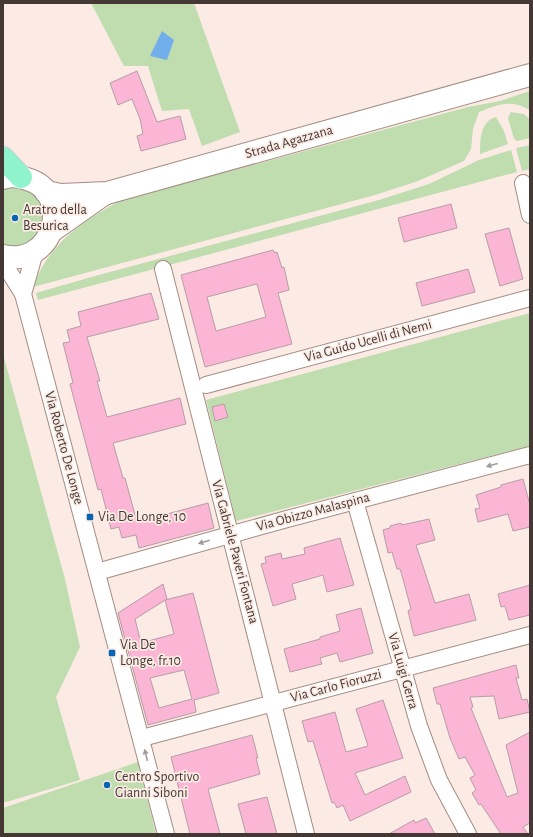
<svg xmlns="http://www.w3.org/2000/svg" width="533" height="837" font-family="'Alegreya Sans',sans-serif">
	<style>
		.green { fill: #bfddaf }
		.water { fill: #72aeeb }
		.building { fill: #fab6d4; stroke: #b79da8; fill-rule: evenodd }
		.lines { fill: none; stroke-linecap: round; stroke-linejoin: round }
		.minor-casing { stroke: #a48c82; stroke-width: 18 }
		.secondary-casing { stroke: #a48c82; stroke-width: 24 }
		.primary-casing { stroke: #d2cfce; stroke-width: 24 }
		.minor { stroke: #fff; stroke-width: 16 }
		.secondary { stroke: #fff; stroke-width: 22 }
		.primary { stroke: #8ff4ce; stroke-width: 22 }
		.oneway { fill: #a19c9a }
		.poi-dot { fill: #0964b2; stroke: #fbebe4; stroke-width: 1.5 }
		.labels { text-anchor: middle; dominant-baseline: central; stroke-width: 3.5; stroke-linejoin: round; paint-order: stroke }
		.street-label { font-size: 14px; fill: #433834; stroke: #fbebe4 }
		.poi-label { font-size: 14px; fill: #433834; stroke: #fbebe4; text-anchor: start }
	</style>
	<rect width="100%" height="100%" fill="#fbebe4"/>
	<g class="green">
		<polygon points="91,3 194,3 240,132 202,146 189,109 162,111 148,66 124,66"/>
		<path d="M530 91V110C510 99 499 104 479 112L473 129 471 149 464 161 418 181 375 195 33 287C49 243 81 223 119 201L468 107 500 101Z"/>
		<polygon points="511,112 524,114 530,120 530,138 517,141 514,139 508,118"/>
		<path d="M496 117 504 131 508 144 480 154C480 141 480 121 496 117Z"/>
		<polygon points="530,145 530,169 522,171 516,148"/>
		<polygon points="511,150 517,172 38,300 36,293 95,276 379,200 429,184 479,160"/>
		<polygon points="3,186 28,187 43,203 46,223 27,247 3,247"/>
		<polygon points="530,313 530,446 236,521 206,400"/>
		<polygon points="3,354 65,579 80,647 56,697 80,780 3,803"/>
		<polygon points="138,762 156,834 3,834 3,808"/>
	</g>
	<polygon class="water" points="162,31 174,40 167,60 150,56"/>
	<g class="building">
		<polygon points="137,71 157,122 180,116 186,139 141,151 137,136 143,134 140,119 132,99 118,105 110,83"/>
		<polygon points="451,204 457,228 404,242 398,218"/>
		<polygon points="509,228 523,279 500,286 485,234"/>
		<path d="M273 250 275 253 277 252 282 268 284 267 289 290 278 293 292 344 205 367 181 275ZM257 284 266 317 216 331 207 297Z"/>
		<polygon points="468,269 475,292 422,306 416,283"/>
		<polygon points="151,293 159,319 87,337 100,381 97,381 107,417 180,398 186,424 113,443 123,478 125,478 137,522 208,503 214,528 139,548 136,535 122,538 119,527 111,529 101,489 98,490 70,384 73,383 63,343 70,342 67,330 81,326 78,312"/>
		<polygon points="224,404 228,417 215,421 212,407"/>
		<polygon points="523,479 530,505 530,527 513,531 508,514 478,522 475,509 480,508 476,495 501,487 501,485"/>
		<polygon points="429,519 435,540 416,545 435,603 469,594 476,620 414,636 408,611 411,609 403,579 400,569 397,569 392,552 388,553 383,530 390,528 390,526 401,523 402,525"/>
		<polygon points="340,538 354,585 327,592 323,575 292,584 296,599 273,606 261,564 266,563 265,557 281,553 282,559 305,554 304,548"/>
		<path d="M163 584 167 599 135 619 141 643 174 634 165 600 193 593 219 693 194 700 196 712 148 725 118 613ZM184 670 192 699 159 708 150 678Z"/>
		<polygon points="530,585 530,615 509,620 505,606 501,607 498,594"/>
		<polygon points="361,608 373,653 340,662 337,653 320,658 322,664 290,672 284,649 320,639 320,637 340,631 336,615"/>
		<polygon points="516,665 519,678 516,678 522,700 527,699 530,712 499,719 494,696 470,697 473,707 471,708 507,797 518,793 506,745 530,732 530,823 523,827 528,834 501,834 481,804 479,805 472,793 476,790 470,778 475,775 465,757 459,759 450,738 440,704 437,704 433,688"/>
		<polygon points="383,700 403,758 355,773 365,795 405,776 411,792 350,821 343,805 337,808 334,802 332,803 313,741 308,742 302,721 335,712 346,752 368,746 356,709"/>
		<polygon points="252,735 258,758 256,758 260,774 208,789 220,834 190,834 171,757"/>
		<polygon points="267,797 277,834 246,834 238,804"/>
		<polygon points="426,818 435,834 389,834 414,820 415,823"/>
	</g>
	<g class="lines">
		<g class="minor-casing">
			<g id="minor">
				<polyline points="523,183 530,215"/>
				<polyline points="3,262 23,294 166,834"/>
				<polyline points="163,269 306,834"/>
				<polyline points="23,294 35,252"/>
				<polyline points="206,385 530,298"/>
				<polyline points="355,501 419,726 439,780 468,834"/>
				<polyline points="97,572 287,519 530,455"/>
				<polyline points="142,738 530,635"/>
			</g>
		</g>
		<g class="secondary-casing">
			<g id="secondary">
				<path d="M3 178C11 175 19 176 27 179 75 193 54 268 3 256"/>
				<polyline points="46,192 61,195 107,193 530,75"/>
				<polyline points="53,230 104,194"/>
			</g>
		</g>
		<g class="primary-casing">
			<polyline id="primary" points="3,158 21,177"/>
		</g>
		<use href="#minor" class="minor"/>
		<use href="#secondary" class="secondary"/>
		<use href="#primary" class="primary"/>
	</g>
	<defs><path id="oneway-solid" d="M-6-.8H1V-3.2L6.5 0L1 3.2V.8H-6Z"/></defs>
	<g class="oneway">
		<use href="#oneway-solid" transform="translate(492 465) rotate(165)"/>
		<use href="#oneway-solid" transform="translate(204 542) rotate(164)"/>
		<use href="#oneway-solid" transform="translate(146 755) rotate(-104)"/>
	</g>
	<g class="poi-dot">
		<circle cx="15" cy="218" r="4"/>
		<rect x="86" y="513" width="8" height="8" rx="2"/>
		<rect x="108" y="649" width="8" height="8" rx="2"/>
		<circle cx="107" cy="785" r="4"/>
	</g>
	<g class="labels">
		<g class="street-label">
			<text transform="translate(289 142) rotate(-16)">Strada Agazzana</text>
			<text transform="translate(368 341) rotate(-15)">Via Guido Ucelli di Nemi</text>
			<text transform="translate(64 448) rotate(75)">Via Roberto De Longe</text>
			<text transform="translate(313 512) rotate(-15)">Via Obizzo Malaspina</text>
			<text transform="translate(235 552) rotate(75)">Via Gabriele Paveri Fontana</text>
			<text transform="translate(403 671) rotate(74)">Via Luigi Gerra</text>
			<text transform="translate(336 686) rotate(-15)">Via Carlo Fioruzzi</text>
		</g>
		<g class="poi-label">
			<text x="23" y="210">Aratro della<tspan x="23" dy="16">Besurica</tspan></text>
			<text x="98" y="517">Via De Longe, 10</text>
			<text x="120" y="645">Via De<tspan x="120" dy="16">Longe, fr.10</tspan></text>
			<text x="115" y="777">Centro Sportivo<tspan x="115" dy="16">Gianni Siboni</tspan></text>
		</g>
	</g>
	<rect width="533" height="837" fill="none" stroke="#433834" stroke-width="8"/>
</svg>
